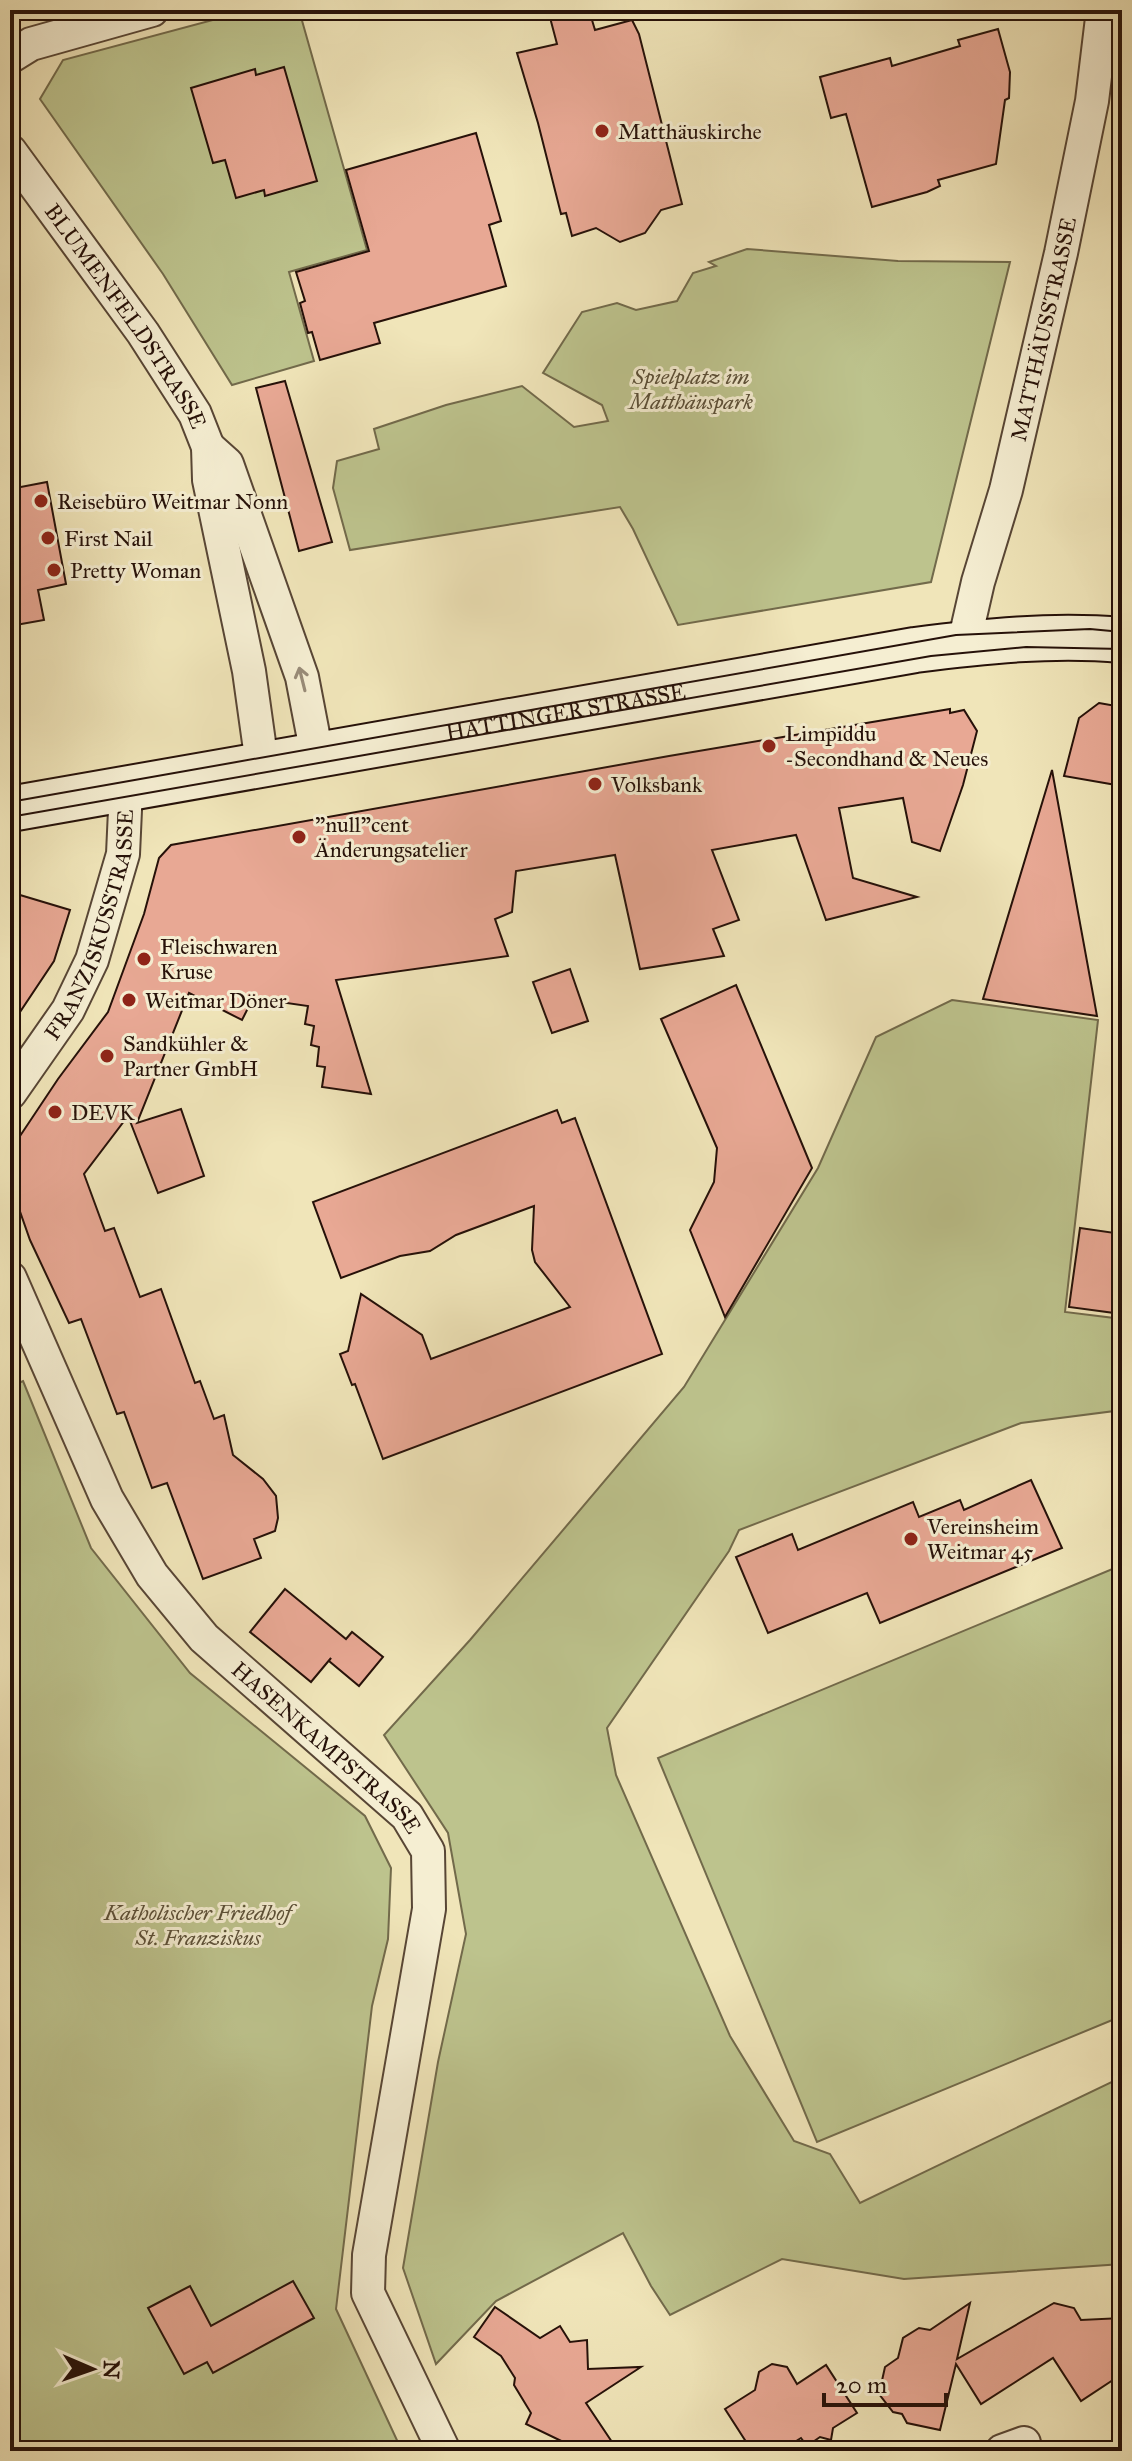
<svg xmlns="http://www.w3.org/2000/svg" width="1132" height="2461" font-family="'IM FELL Great Primer',serif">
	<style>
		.green { fill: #bdc38d; stroke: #726a4b; stroke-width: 2 }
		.building { fill: #e8a894; stroke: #261109; stroke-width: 2 }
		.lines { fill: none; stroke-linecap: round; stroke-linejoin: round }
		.street-casing { stroke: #584635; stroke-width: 36 }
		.secondary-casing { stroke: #261109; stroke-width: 48 }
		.street { stroke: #f5eed2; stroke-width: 32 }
		.secondary { stroke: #f5eed2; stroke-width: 44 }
		.tram { stroke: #261109; stroke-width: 2 }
		.oneway { stroke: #988b78 }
		.poi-dot { fill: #8f2418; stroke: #f5eed2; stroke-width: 3 }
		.labels { text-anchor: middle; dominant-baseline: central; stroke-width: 6; stroke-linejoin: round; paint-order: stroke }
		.poi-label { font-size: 22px; fill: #261109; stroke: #f5eed2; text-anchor: start }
		.street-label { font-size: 22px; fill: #261109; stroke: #f5eed2 }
		.park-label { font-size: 22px; font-style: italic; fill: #5b4f37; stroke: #f5eed2 }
	</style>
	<rect width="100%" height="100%" fill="#f0e5b9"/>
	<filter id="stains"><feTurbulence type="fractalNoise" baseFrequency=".0025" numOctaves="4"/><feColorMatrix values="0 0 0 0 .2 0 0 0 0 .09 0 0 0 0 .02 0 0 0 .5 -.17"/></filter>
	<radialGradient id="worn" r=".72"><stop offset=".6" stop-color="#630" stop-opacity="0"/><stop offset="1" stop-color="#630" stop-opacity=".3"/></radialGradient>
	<g class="green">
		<polygon points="250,10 299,10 367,250 289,272 314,361 232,385 163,274 40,99 63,60"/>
		<polygon points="747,249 898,261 1010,262 931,582 678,625 633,529 620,507 350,550 333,488 337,461 379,449 374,429 446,405 522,386 574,427 608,421 602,405 543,373 582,312 617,303 636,310 677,301 693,273 716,266 709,262"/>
		<polygon points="952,1000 1098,1020 1065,1312 1122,1319 1122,1410 1021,1423 739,1530 729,1551 607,1728 616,1775 730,2036 794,2141 830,2154 860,2203 1122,2077 1122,2264 904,2279 782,2259 670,2315 651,2286 623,2233 496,2301 436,2364 403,2268 438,2062 466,1934 448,1833 384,1735 470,1640 684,1387 818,1168 876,1037"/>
		<polygon points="23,1381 91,1548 190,1673 365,1816 391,1868 388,1939 372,2006 336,2309 402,2451 10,2451 10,1387"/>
		<polygon points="1122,1565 1122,2016 817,2142 658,1758"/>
	</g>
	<g class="building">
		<polygon points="548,10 589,10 595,30 632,20 639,34 682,204 661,210 645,233 620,242 596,228 572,236 566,213 561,214 538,123 517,53 557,44"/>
		<polygon points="998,29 1010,72 1009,98 1005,100 996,164 938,180 940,186 927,192 872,207 846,114 831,118 820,77 890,58 892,66 960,46 958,40"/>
		<polygon points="284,67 317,181 265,196 264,190 236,198 225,160 213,163 191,88 255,69 256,75"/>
		<polygon points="476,133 501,221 489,225 506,286 374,323 380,343 320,360 312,332 308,333 300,303 305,301 296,272 369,251 346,170"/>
		<polygon points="285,381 332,542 299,551 256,388"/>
		<polygon points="47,482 66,584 38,590 44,620 10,626 10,489"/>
		<polygon points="1099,703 1122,707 1122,786 1064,776 1079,718"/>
		<polygon points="950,709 950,713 964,710 977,731 963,785 940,851 912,842 903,798 839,808 853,878 917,897 826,920 796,835 712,850 739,920 713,929 724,956 640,969 615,855 516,871 512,912 495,919 508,956 336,980 371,1094 322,1087 325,1067 317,1066 319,1047 311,1045 314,1026 305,1024 308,1006 253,998 242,1020 189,993 137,1123 181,1109 204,1176 158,1193 128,1116 84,1174 105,1231 114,1228 140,1297 161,1289 195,1383 200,1381 214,1419 224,1415 233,1455 263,1479 276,1496 278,1518 275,1531 254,1539 261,1558 203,1579 167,1483 152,1488 124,1412 117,1414 81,1319 69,1323 30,1240 10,1183 10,1151 58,1079 108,1012 144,914 159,858 171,845 669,756"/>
		<polygon points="1052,770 1097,1016 983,999"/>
		<polygon points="10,892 70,910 54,961 10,1027"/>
		<polygon points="570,969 588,1021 552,1033 533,982"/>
		<polygon points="736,985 812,1168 725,1317 690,1230 714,1182 717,1148 661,1019"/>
		<polygon points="557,1110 562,1123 575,1118 662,1354 383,1459 355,1384 352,1385 340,1354 348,1351 361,1294 422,1335 431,1359 570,1307 535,1262 532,1250 534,1206 456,1235 430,1251 400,1256 341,1278 313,1202"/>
		<polygon points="1080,1228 1122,1234 1122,1314 1069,1307"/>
		<polygon points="1031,1480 1062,1548 880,1623 867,1593 768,1633 736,1557 792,1534 798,1550 913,1502 919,1517 960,1500 964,1510"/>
		<polygon points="285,1589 346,1639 352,1632 383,1657 359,1686 329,1661 331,1658 311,1682 250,1632"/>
		<polygon points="293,2281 314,2318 213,2373 207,2362 184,2374 148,2308 190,2286 211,2326"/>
		<polygon points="970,2303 957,2359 1054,2303 1074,2308 1081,2320 1122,2318 1122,2374 1081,2401 1053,2358 981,2404 956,2364 940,2430 907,2423 902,2414 893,2412 879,2394 885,2367 898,2358 903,2338 919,2328 930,2330"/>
		<polygon points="495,2307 540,2338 560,2326 570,2342 587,2340 588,2369 641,2367 586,2403 618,2451 582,2451 526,2424 531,2413 514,2385 515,2378 501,2356 474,2337"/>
		<polygon points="772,2364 787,2367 797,2384 826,2365 857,2413 833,2428 831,2440 820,2437 807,2446 801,2438 780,2451 752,2451 725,2409 755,2390 759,2372"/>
	</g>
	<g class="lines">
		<g class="street-casing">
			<g id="street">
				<polyline points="10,57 31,44 152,10"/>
				<path id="s1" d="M10 151 143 333 195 414 208 447 209 480 249 671 262 764"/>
				<polyline points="208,447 227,464 302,677 317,755"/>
				<path id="s2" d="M964 643 978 582 1006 490 1061 253 1092 101 1103 10"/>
				<path id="s3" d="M10 1093 68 1010 92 960 123 854 126 788"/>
				<path id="s4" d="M10 1278 107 1499 152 1575 204 1638 407 1816 428 1851 429 1909 369 2255 368 2293 444 2451"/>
				<polyline points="1002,2451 1024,2443"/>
			</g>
		</g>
		<g class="secondary-casing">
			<g id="secondary">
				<path id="s5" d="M10 809 915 650C983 641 1053 634 1122 640"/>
			</g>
		</g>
		<use href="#street" class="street"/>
		<use href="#secondary" class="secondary"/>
		<g class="tram">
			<polyline points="10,802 956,635 1090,629 1122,632"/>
			<polyline points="10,817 931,656 1026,647 1122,649"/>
		</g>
	</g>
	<defs><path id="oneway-shaft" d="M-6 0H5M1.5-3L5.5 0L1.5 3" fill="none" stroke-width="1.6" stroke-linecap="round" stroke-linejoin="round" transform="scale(2)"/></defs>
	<use class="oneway" href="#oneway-shaft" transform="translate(302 679) rotate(-104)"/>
	<g class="poi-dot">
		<circle cx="602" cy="131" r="8"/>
		<circle cx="41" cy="501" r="8"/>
		<circle cx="48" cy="538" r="8"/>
		<circle cx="54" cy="570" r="8"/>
		<circle cx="769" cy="746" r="8"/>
		<circle cx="595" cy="784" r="8"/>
		<circle cx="299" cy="837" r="8"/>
		<circle cx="144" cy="959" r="8"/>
		<circle cx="129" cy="1000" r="8"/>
		<circle cx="107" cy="1056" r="8"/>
		<circle cx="55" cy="1112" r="8"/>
		<circle cx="911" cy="1539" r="8"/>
	</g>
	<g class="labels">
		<g class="poi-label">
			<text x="618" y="131">Matthäuskirche</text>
			<text x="57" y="501">Reisebüro Weitmar Nonn</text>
			<text x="64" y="538">First Nail</text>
			<text x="70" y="570">Pretty Woman</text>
			<text x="785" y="733">Limpiddu<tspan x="785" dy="25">-Secondhand &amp; Neues</tspan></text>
			<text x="611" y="784">Volksbank</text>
			<text x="315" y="824">"null"cent<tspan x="315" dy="25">Änderungsatelier</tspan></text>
			<text x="160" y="946">Fleischwaren<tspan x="160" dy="25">Kruse</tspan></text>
			<text x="145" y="1000">Weitmar Döner</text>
			<text x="123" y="1043">Sandkühler &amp;<tspan x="123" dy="25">Partner GmbH</tspan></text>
			<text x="71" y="1112">DEVK</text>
			<text x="927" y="1526">Vereinsheim<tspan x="927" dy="25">Weitmar 45</tspan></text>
		</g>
		<g class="street-label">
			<text stroke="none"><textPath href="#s1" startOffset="202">BLUMENFELDSTRASSE</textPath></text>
			<text stroke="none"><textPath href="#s2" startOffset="324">MATTHÄUSSTRASSE</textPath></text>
			<text stroke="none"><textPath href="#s5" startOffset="564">HATTINGER STRASSE</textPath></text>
			<text stroke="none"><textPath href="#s3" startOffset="190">FRANZISKUSSTRASSE</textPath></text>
			<text stroke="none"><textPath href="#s4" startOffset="576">HASENKAMPSTRASSE</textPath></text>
		</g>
		<g class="park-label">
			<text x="691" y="376">Spielplatz im<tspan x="691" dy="25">Matthäuspark</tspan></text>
			<text x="198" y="1912">Katholischer Friedhof<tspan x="198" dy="25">St. Franziskus</tspan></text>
		</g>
	</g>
	<rect width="1132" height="2461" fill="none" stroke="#f0e5b9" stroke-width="40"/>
	<rect x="12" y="12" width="1108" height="2437" fill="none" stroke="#261109" stroke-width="4"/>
	<rect x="20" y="20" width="1092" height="2421" fill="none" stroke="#261109" stroke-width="2"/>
	<g transform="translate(92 2369) rotate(92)" stroke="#f5eed2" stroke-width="6" paint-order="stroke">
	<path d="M0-6L14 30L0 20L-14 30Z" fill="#261109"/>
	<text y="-12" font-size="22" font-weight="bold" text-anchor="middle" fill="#261109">N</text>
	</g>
	<path d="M824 2393v12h122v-12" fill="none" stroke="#261109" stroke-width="4"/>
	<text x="836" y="2393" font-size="24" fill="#261109" stroke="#f5eed2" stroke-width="6" paint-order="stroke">20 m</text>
	<rect width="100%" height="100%" filter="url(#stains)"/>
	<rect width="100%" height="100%" fill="url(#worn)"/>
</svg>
